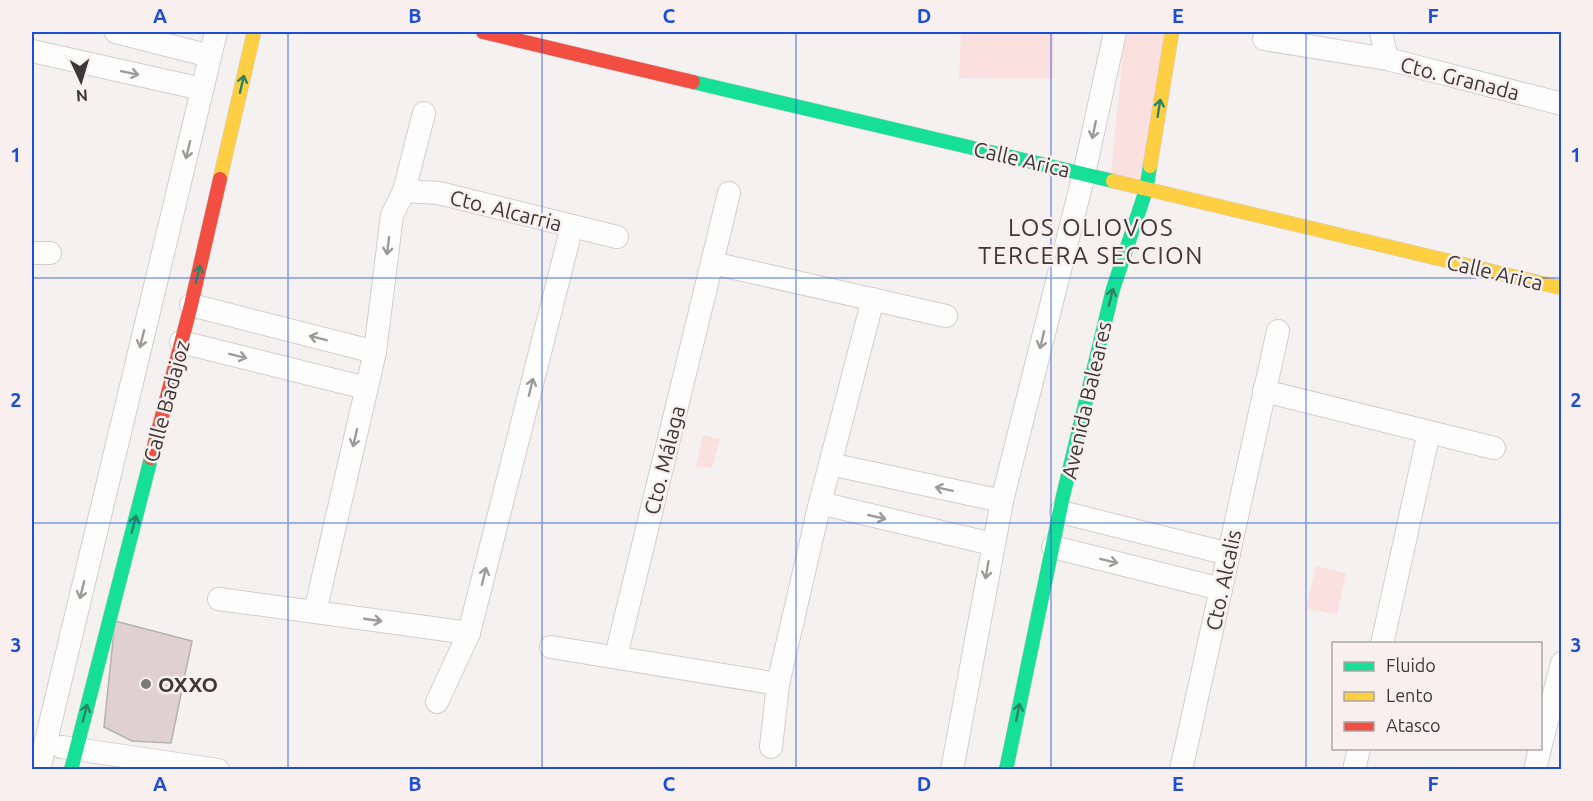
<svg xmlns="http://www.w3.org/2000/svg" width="1593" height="801" font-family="Ubuntu,sans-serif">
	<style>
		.green { fill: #fae1df }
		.building { fill: #dfd1d0; stroke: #b5b1b0; stroke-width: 1.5 }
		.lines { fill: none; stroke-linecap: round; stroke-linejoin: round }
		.street-casing { stroke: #d2cece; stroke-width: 24 }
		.fast-casing { stroke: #d2cece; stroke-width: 15 }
		.slow-casing { stroke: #d2cece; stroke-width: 15 }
		.jam-casing { stroke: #d2cece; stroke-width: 15 }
		.street { stroke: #fefdfd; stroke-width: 22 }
		.fast { stroke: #16e098; stroke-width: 14 }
		.slow { stroke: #ffcf43; stroke-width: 14 }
		.jam { stroke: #f24e42; stroke-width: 14 }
		.oneway { stroke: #9d9a9a }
		.oneway2 { stroke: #2b8463 }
		.grid { fill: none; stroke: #1d4ed8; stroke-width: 1.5; stroke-opacity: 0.55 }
		.poi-dot { fill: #7d7979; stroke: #f9efee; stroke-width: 2 }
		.labels { text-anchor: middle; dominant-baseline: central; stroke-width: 5; stroke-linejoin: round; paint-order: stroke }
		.street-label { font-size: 21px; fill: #3c3838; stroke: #f9efee }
		.poi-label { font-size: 21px; font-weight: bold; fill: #3c3838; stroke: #f9efee; text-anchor: start }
		.quarter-label { font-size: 24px; letter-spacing: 1.5px; fill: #3c3838; stroke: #f9efee }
		.neatline { fill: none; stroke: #1d4ed8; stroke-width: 2 }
		.grid-label { font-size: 20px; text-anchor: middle; font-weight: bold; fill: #1d4ed8 }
	</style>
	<rect width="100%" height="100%" fill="#f6f1f1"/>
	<g class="green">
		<polygon points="961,32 1054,32 1053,79 959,78"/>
		<polygon points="1125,32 1167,32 1152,186 1111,173"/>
		<polygon points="703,435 720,439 712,468 696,466"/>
		<polygon points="1316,566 1346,573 1337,615 1306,608"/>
	</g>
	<polygon class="building" points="115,621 192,641 171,743 132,741 104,727"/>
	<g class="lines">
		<g class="street-casing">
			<g id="street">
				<polyline points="116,32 210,56"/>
				<polyline points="1381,32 1387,59"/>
				<polyline points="1264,39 1387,59 1562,104"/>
				<polyline points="32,51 202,89"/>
				<polyline points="404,191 439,193 617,237"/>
				<polyline points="32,253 50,253"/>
				<polyline points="712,263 946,316"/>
				<polyline points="191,305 375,352"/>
				<polyline points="181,342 366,388"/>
				<polyline points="1264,391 1494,448"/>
				<polyline points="830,464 1002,501"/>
				<polyline points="820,503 992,544"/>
				<polyline points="1061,512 1229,554"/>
				<polyline points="1053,547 1221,589"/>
				<polyline points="219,599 469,633"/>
				<polyline points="315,612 375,352 392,215 404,191 424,113"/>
				<polyline points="1382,644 1429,432"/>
				<polyline points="551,647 778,684"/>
				<polyline points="616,656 729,193"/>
				<polyline points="437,702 469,633 572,226"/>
				<polyline points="62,747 218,770"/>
				<polyline points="771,747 778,684 820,503 873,299"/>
				<polyline points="1540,748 1562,663"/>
				<polyline points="39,770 216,32"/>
				<polyline points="952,770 1002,501 1084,174 1115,32"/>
				<polyline points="1181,770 1278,331"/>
				<polyline points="1354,770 1359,748"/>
				<polyline points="1535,770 1540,748"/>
			</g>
		</g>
		<g class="fast-casing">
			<g id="fast">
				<polyline points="693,82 1113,181"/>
				<polyline points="71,770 151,458"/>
				<polyline points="1006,770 1063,496 1113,289 1146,190 1150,166"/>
			</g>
		</g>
		<g class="slow-casing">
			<g id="slow">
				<polyline points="1150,166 1172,32"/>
				<polyline points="220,179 254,32"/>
				<polyline points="1113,181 1562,288"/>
			</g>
		</g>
		<g class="jam-casing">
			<g id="jam">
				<polyline points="483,32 693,82"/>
				<polyline points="151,458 191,305 220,179"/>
			</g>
		</g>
		<use href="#street" class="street"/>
		<use href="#fast" class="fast"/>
		<use href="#slow" class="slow"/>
		<use href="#jam" class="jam"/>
	</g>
	<defs><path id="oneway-shaft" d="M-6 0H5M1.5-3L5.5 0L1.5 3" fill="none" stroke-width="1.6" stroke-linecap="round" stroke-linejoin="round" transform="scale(1.5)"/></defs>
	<g class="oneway">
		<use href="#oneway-shaft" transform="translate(130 73) rotate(12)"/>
		<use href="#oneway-shaft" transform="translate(1094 130) rotate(102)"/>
		<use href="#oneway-shaft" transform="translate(188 150) rotate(104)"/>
		<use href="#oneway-shaft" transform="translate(388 246) rotate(97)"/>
		<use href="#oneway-shaft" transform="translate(318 338) rotate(-166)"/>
		<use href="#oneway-shaft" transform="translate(142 339) rotate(104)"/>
		<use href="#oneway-shaft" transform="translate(1042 340) rotate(104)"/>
		<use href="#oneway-shaft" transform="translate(238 356) rotate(14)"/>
		<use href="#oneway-shaft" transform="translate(531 387) rotate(-76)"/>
		<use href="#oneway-shaft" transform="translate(355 438) rotate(103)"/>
		<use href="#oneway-shaft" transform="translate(944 489) rotate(-168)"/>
		<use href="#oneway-shaft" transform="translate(877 517) rotate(13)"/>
		<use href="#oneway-shaft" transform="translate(1109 561) rotate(14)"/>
		<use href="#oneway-shaft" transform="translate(987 570) rotate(100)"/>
		<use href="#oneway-shaft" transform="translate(484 576) rotate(-76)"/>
		<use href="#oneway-shaft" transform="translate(82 590) rotate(104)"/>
		<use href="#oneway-shaft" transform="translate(373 620) rotate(8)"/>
	</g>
	<g class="oneway2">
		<use href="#oneway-shaft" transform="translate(242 84) rotate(-77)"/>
		<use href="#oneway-shaft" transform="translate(1159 108) rotate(-81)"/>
		<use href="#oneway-shaft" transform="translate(198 274) rotate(-77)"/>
		<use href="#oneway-shaft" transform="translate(1111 297) rotate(-76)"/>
		<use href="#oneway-shaft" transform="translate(134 524) rotate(-75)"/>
		<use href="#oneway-shaft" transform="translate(1018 712) rotate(-79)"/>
		<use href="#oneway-shaft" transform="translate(85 713) rotate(-75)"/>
	</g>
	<path class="grid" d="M288 32V770M542 32V770M796 32V770M1051 32V770M1306 32V770M32 278H1562M32 523H1562"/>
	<circle class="poi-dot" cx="146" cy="684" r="6"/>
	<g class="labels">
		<g class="street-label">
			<text transform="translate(1460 78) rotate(14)">Cto. Granada</text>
			<text transform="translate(1022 159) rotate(13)">Calle Arica</text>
			<text transform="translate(506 210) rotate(14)">Cto. Alcarria</text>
			<text transform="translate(1495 272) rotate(13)">Calle Arica</text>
			<text transform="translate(1086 400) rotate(-77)">Avenida Baleares</text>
			<text transform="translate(166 401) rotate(-75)">Calle Badajoz</text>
			<text transform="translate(664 460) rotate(-76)">Cto. Málaga</text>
			<text transform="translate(1223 580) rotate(-78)">Cto. Alcalis</text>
		</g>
		<g class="poi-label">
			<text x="158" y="684">OXXO</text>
		</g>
		<g class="quarter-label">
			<text x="1091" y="227">LOS OLIOVOS<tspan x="1091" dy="28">TERCERA SECCION</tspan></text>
		</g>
	</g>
	<rect width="1593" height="801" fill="none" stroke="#f9efee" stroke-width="66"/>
	<rect x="1332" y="642" width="210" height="108" fill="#f9efee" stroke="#ada6a5" stroke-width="1.5"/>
	<rect x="1344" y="662" width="30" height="9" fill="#16e098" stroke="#ada6a5" stroke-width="1.5"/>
	<text x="1386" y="672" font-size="18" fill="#3c3838">Fluido</text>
	<rect x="1344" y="692" width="30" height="9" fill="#ffcf43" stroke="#ada6a5" stroke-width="1.5"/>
	<text x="1386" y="702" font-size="18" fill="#3c3838">Lento</text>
	<rect x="1344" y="722" width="30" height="9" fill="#f24e42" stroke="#ada6a5" stroke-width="1.5"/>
	<text x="1386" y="732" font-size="18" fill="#3c3838">Atasco</text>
	<g transform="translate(81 81) rotate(176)" stroke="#f9efee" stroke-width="4.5" paint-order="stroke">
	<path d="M0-4.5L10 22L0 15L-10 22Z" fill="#3c3838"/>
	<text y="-9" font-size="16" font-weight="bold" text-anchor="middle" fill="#3c3838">N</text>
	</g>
	<rect x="33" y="33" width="1527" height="735" class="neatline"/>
	<g class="grid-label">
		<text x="160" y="23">A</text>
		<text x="415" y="23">B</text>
		<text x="669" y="23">C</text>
		<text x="924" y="23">D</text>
		<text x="1178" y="23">E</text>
		<text x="1433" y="23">F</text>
		<text x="16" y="162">1</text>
		<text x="1576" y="162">1</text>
		<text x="16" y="407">2</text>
		<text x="1576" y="407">2</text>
		<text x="16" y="652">3</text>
		<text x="1576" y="652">3</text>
		<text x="160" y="791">A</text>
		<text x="415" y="791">B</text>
		<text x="669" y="791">C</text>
		<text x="924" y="791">D</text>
		<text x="1178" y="791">E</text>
		<text x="1433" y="791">F</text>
	</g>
</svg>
